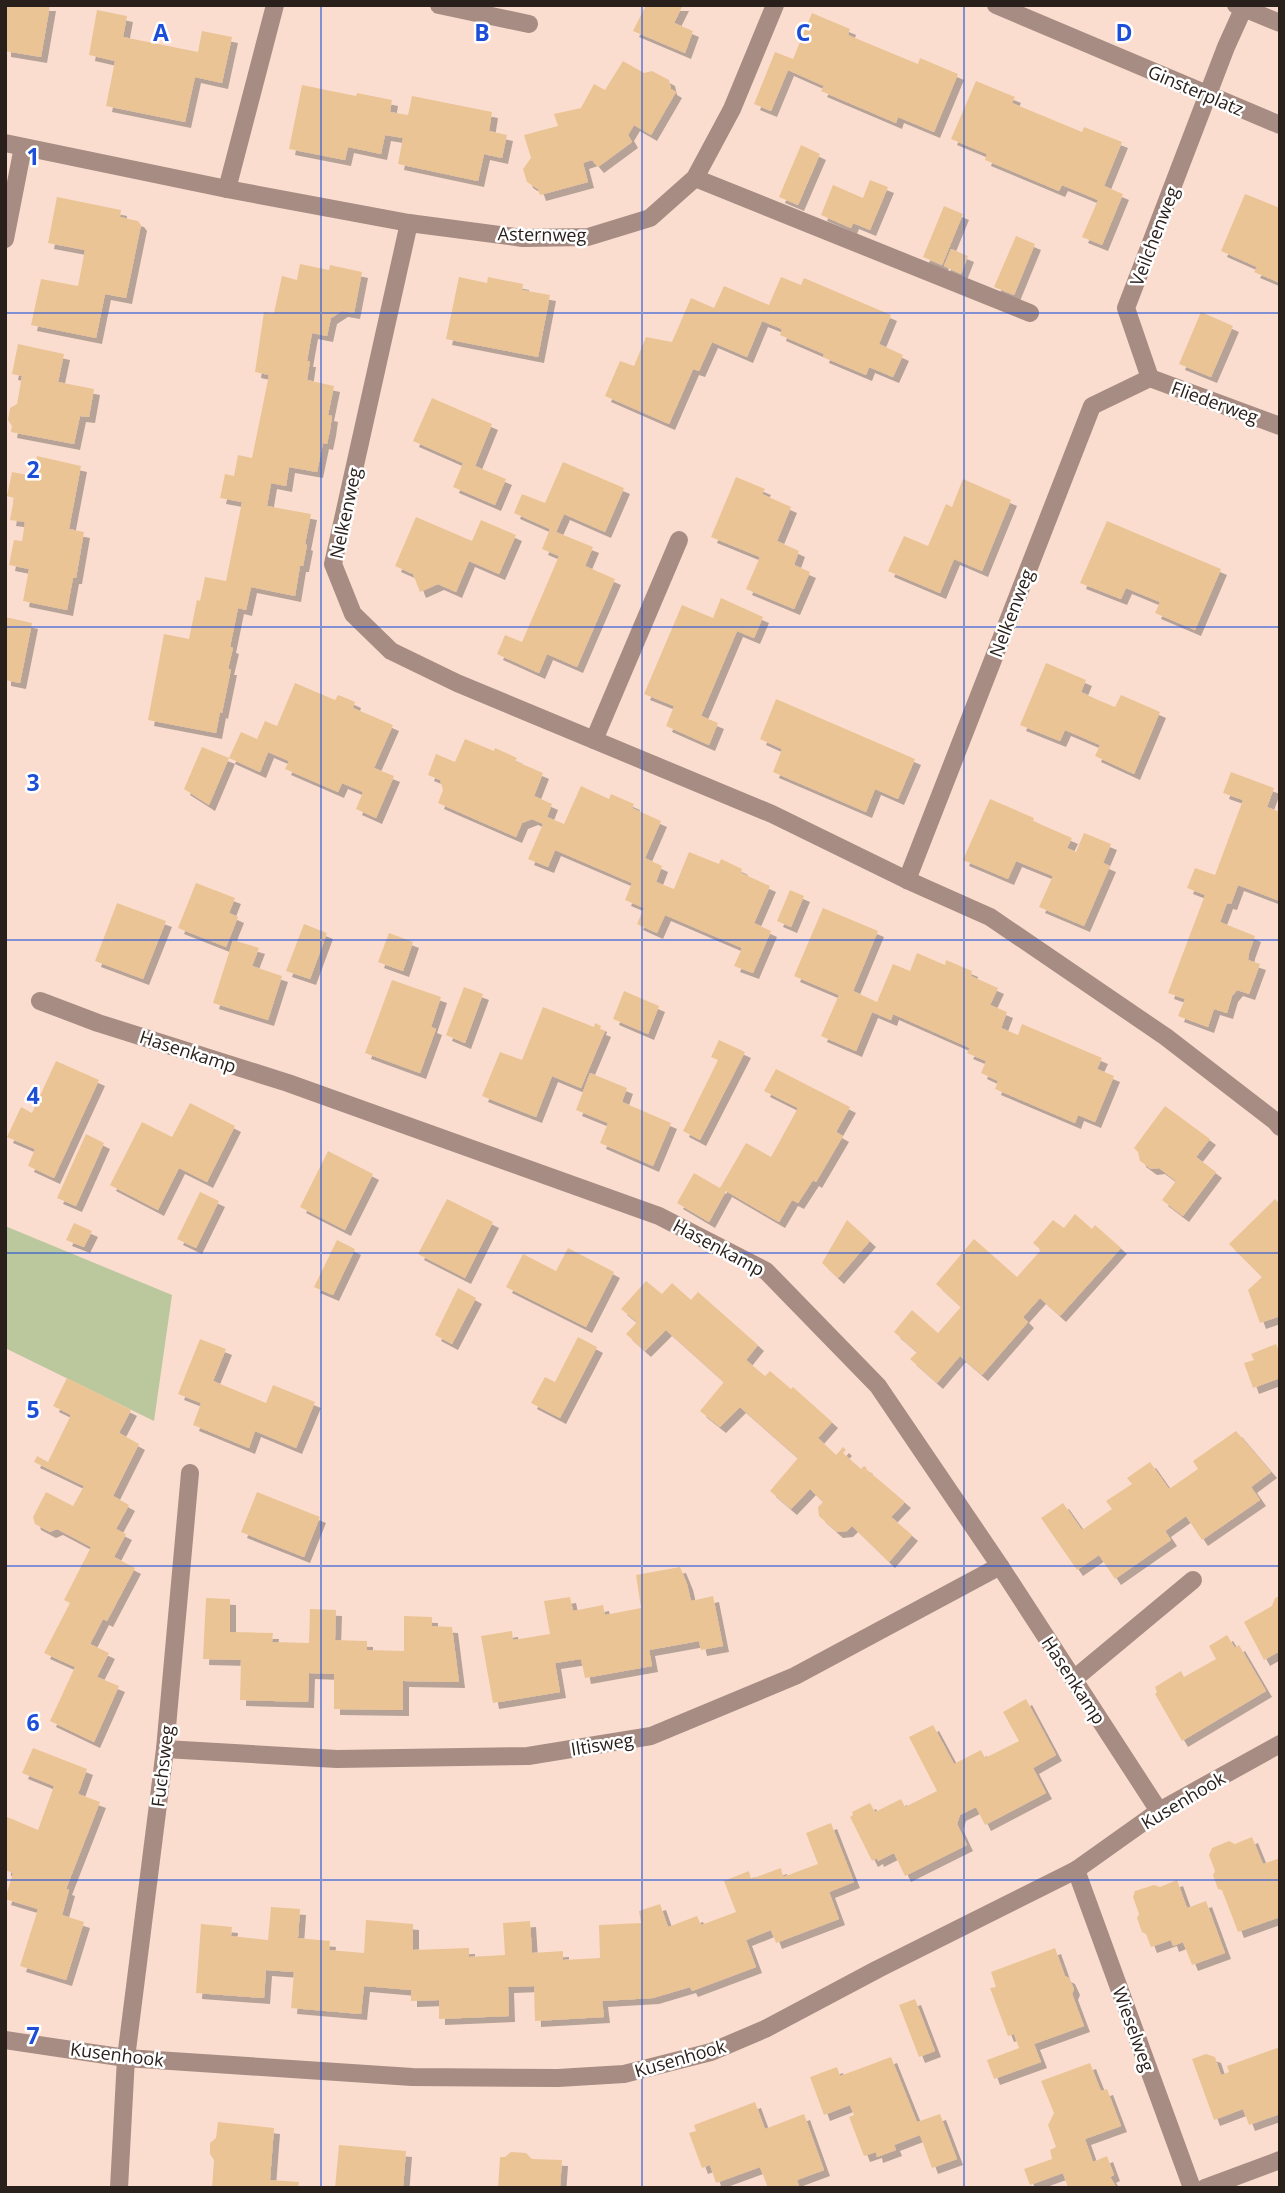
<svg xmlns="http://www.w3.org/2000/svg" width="1285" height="2193" font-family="'Open Sans',sans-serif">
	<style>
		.green { fill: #bbc79d }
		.building { fill: #ebc495; filter: url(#shadow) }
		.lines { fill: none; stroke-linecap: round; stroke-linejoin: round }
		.minor { stroke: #a68c82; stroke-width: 18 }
		.grid { fill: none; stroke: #1d4ed8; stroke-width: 2; stroke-opacity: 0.55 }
		.labels { text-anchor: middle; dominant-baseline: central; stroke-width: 5; stroke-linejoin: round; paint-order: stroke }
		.street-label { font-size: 18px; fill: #2a201b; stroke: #fff }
		.grid-label { font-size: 23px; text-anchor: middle; font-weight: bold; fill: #1d4ed8; stroke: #fff; stroke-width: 5; stroke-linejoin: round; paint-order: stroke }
	</style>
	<defs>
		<filter id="shadow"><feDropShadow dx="6" dy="6" stdDeviation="0" flood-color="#0004"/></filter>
	</defs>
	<rect width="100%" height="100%" fill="#faddcf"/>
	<polygon class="green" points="5,1226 172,1295 154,1421 5,1348"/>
	<g class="building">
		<polygon points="5,5 50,5 41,57 5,51"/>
		<polygon points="646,5 683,5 674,23 693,31 685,53 633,31"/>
		<polygon points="97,10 127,16 123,37 198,52 202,31 232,37 222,83 195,77 185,122 106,106 115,61 89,55"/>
		<polygon points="812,13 850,29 848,35 884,50 918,64 920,58 958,74 934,132 898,117 896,123 821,91 824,86 788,70 771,111 754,104 775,52 793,59"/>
		<polygon points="623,61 644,73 652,71 669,80 671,89 676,92 651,135 634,125 628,135 632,142 598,167 592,160 583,163 588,182 540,195 538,189 527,182 523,169 531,158 524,135 558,126 554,114 581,108 594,84 605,90"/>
		<polygon points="976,81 1015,97 1012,103 1082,132 1084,127 1122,142 1104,186 1123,194 1102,245 1082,237 1098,200 1062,185 1059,191 985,160 987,154 951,139"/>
		<polygon points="302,85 356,96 357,93 392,100 390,112 408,115 412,96 492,112 489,131 507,135 502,158 484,154 478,181 398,164 403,138 385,135 381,154 348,147 345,160 289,149"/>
		<polygon points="801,145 820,154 798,205 779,197"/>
		<polygon points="870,180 888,187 870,230 853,223 851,228 821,215 833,185 863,198"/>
		<polygon points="1245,194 1280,208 1280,283 1254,272 1257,267 1221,251"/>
		<polygon points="57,197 121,210 120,217 138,221 141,225 126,298 105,294 96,338 31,325 41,279 78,286 85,250 48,243"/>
		<polygon points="944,206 963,214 942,265 923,257"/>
		<polygon points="1016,236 1035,244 1014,295 994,287"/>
		<polygon points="951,249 968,256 961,274 944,266"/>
		<polygon points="300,264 329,270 330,265 362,272 354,313 342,311 331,318 327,336 312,333 307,361 310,361 307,380 334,386 328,415 332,416 330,430 327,444 323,443 317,472 289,467 286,486 271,483 267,506 311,514 305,544 307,545 303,566 300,566 295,596 251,587 246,610 238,608 230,647 233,648 228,669 231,669 222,713 220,712 216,733 148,720 164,634 189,639 197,600 200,601 205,577 226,581 242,502 220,498 225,474 234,476 238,455 252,458 269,375 255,372 264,312 274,313 282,276 297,280"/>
		<polygon points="459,277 487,283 488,277 523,284 522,290 550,295 538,357 446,339"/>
		<polygon points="781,277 801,285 804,278 891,315 879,344 903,355 893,377 869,367 866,375 823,357 824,354 780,335 782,329 762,321 747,357 712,342 699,371 693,369 669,424 605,396 620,361 634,366 646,337 672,342 691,298 714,308 724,286 769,305"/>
		<polygon points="1201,312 1233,326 1211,377 1179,364"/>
		<polygon points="18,344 64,354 58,382 94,389 89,417 80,416 74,444 11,432 12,426 8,420 10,408 17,404 22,376 12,374"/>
		<polygon points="432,398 492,424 475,466 506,479 495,505 453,487 463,463 413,441"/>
		<polygon points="37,456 81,466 69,529 84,532 76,578 73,578 67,610 23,601 29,569 9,565 14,540 22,541 25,522 10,520 14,498 7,496 12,472 33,476"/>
		<polygon points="563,462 624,488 605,532 564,514 556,532 593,547 585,566 615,579 577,667 547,654 539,673 497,654 505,635 522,642 559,556 542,549 550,529 514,513 522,494 545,503"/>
		<polygon points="736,477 765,489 762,494 791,507 777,541 799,551 794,565 810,572 794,609 746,589 760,557 711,537"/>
		<polygon points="963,479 1011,500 982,571 954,559 940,593 888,571 904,536 928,546 946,504 952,507"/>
		<polygon points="416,517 472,541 481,520 516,535 499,574 469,561 456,592 438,584 420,592 413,574 395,566"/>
		<polygon points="1107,521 1221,569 1195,630 1155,613 1160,602 1126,588 1121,599 1080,583"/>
		<polygon points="721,598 763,617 754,638 737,631 701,716 718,723 709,745 666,726 674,706 644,694 682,605 713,618"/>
		<polygon points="5,617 32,623 20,683 5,680"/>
		<polygon points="1046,663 1086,680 1081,692 1098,700 1115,707 1121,695 1160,712 1134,774 1095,756 1100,745 1065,730 1060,741 1020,725"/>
		<polygon points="295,683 335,700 338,695 346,698 355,702 353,708 393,725 374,768 394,776 376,818 356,809 363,792 342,783 338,792 285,769 289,761 268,752 260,772 229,758 241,732 257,739 265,721 277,726"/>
		<polygon points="776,699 915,759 898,799 875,789 866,812 773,772 782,749 760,739"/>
		<polygon points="465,739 494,751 495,748 517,758 515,761 543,773 534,796 552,804 547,817 564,824 581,786 609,799 611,794 634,804 632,808 661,821 645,858 662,866 656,882 674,889 689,852 719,864 721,859 742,869 741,873 770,886 754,923 771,931 753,973 734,966 742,948 665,915 657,933 637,924 644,908 625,900 632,883 555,850 548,867 528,859 543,824 532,819 522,823 516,837 438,803 443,790 440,780 428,775 436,754 455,762"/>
		<polygon points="202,747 229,758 209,805 184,789"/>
		<polygon points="1231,772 1274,788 1267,807 1280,812 1280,901 1238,885 1231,904 1227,903 1220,922 1255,936 1249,953 1248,960 1260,964 1249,994 1237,990 1232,996 1227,1013 1214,1009 1208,1027 1178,1016 1185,999 1168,993 1205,895 1187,888 1195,868 1215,875 1243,800 1223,793"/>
		<polygon points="990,799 1034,818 1033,821 1072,838 1067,848 1076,852 1084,833 1111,844 1103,863 1110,866 1084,926 1039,907 1053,876 1016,861 1008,879 963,860"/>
		<polygon points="196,883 235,898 229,913 238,917 226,947 178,928"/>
		<polygon points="790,890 804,896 791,927 777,921"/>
		<polygon points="117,903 166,921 143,979 95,961"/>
		<polygon points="823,908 878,931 853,991 877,1002 893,964 910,971 917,953 945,965 946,960 972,971 971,976 998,988 990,1005 1007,1012 1001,1028 1018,1035 1022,1024 1102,1058 1097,1069 1114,1076 1095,1122 1078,1115 1075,1123 995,1089 998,1081 981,1073 986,1061 967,1053 970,1048 893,1014 891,1020 872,1012 856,1051 821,1036 839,995 794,976"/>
		<polygon points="304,924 327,933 310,979 286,971"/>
		<polygon points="389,933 413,942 403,971 378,962"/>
		<polygon points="233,940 259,948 252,966 282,976 268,1020 213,1003"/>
		<polygon points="392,980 441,997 431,1027 436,1029 420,1073 365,1053"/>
		<polygon points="464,987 483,994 465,1043 446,1035"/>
		<polygon points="624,991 659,1006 648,1034 613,1019"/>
		<polygon points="543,1007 594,1027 595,1023 601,1026 600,1029 605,1031 581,1088 552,1076 536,1117 482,1096 500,1052 522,1060"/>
		<polygon points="719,1040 745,1052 700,1140 683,1131 718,1060 711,1057"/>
		<polygon points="56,1061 99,1080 54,1178 28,1166 35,1149 7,1137 21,1107 32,1113"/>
		<polygon points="776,1069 850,1107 836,1132 843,1136 816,1182 813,1180 798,1203 792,1200 779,1222 726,1191 709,1222 677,1203 694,1173 720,1188 746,1143 771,1157 798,1108 764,1091"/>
		<polygon points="590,1073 627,1088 622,1102 671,1123 653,1166 600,1143 608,1123 576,1110"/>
		<polygon points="190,1103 235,1126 207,1182 179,1168 158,1210 110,1185 142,1122 172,1137"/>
		<polygon points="1165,1106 1210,1139 1196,1157 1216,1172 1183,1216 1162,1200 1176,1181 1159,1168 1151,1169 1140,1161 1138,1152 1134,1148"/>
		<polygon points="86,1134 104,1143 76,1206 57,1198"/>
		<polygon points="328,1151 373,1174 345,1230 300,1207"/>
		<polygon points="200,1192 219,1201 196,1248 177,1239"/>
		<polygon points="447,1199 493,1222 465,1278 418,1254"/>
		<polygon points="1275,1199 1280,1204 1280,1316 1260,1323 1248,1290 1262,1277 1229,1244"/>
		<polygon points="1075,1214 1092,1229 1095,1225 1121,1248 1060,1316 1040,1298 1023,1317 1028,1322 982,1375 960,1356 937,1383 910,1359 917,1352 894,1332 912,1310 938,1333 961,1307 936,1284 974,1239 1017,1277 1041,1250 1033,1243 1053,1220 1064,1228"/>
		<polygon points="847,1220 870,1241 838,1278 822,1263"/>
		<polygon points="74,1223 92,1231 84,1247 66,1240"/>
		<polygon points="337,1240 355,1249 333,1295 314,1287"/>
		<polygon points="568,1248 614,1272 586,1327 506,1287 523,1254 556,1271"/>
		<polygon points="646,1281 662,1294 672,1283 691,1300 698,1292 758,1345 746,1360 765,1376 770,1371 791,1389 793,1387 832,1422 818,1438 836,1455 843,1447 846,1450 843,1453 861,1469 864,1466 867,1468 866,1469 905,1502 891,1517 912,1535 889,1562 852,1526 847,1531 837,1532 819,1516 818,1507 823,1502 810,1489 791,1509 770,1491 798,1458 740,1407 720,1427 700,1411 724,1382 666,1330 645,1351 626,1334 637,1322 621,1309"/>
		<polygon points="458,1288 476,1298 452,1344 435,1335"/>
		<polygon points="578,1337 597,1347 560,1418 531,1403 545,1377 555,1382"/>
		<polygon points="200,1339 226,1349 213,1381 266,1403 273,1385 315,1402 296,1448 255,1431 249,1448 193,1425 201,1403 178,1394"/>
		<polygon points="1276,1344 1280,1353 1280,1378 1253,1388 1244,1363 1254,1360 1251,1354"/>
		<polygon points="67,1378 131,1410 119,1433 139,1444 113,1496 129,1505 116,1529 126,1534 114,1557 135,1568 107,1621 103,1619 90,1644 109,1653 97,1677 119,1686 94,1742 50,1721 75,1667 44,1653 70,1603 64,1600 91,1547 57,1529 50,1532 35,1524 33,1517 46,1492 73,1506 84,1486 34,1462 37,1456 48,1462 71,1415 53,1406"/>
		<polygon points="1236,1431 1271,1472 1251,1487 1260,1500 1202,1540 1186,1516 1165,1531 1171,1540 1115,1579 1099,1555 1077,1570 1041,1518 1063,1503 1082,1530 1112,1509 1106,1501 1132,1484 1127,1478 1150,1462 1169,1489 1198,1469 1193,1461"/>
		<polygon points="257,1492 320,1517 304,1557 241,1532"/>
		<polygon points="680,1567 687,1584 691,1601 713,1596 723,1646 701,1650 699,1641 649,1650 652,1666 585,1678 581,1659 555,1663 560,1692 493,1703 481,1636 512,1631 513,1640 550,1634 544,1601 570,1597 573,1611 603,1605 605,1615 641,1608 636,1575"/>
		<polygon points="1280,1596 1280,1651 1264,1660 1244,1622 1272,1606 1275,1598"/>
		<polygon points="206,1598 230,1599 230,1632 273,1633 272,1642 309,1643 310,1609 336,1610 335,1640 367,1641 367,1650 404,1651 404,1616 432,1617 432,1626 452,1627 459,1682 403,1681 403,1710 334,1709 334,1674 309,1673 308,1702 240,1700 241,1660 203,1659"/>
		<polygon points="1227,1635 1235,1648 1239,1645 1266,1691 1182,1741 1155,1694 1157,1692 1155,1687 1181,1671 1184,1677 1216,1659 1209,1646"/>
		<polygon points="1026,1699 1056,1755 1033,1768 1046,1793 985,1825 976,1807 960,1815 957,1824 967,1845 905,1876 894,1853 878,1861 877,1858 872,1861 850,1817 853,1815 852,1812 870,1803 875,1812 901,1799 905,1807 937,1791 909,1737 933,1725 954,1764 981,1750 985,1758 1019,1741 1003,1712"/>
		<polygon points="33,1748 87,1769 78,1794 100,1802 66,1889 69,1890 62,1915 84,1922 66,1980 20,1966 38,1909 5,1899 13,1873 5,1870 5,1816 38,1830 54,1786 22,1773"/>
		<polygon points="831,1823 854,1882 829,1892 839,1919 776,1943 771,1930 746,1940 756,1967 692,1991 690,1987 653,1998 602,2001 604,2017 535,2021 534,1986 508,1987 509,2016 439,2019 439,2000 411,2001 411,1990 364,1986 361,2014 291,2008 294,1972 266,1970 264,1998 196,1993 201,1924 232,1927 231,1936 268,1940 271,1907 300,1909 298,1938 330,1941 329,1950 364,1953 366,1920 413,1924 413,1950 469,1948 469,1957 505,1955 503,1923 530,1921 532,1953 563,1951 563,1960 600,1958 599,1925 641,1923 639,1911 660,1904 668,1927 697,1916 701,1925 736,1912 724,1881 749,1871 751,1879 781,1868 783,1877 818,1864 806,1833"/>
		<polygon points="1252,1837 1263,1864 1280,1858 1280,1917 1238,1932 1222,1890 1218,1889 1213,1875 1215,1871 1209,1855 1212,1848 1229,1841 1235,1844"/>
		<polygon points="1177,1880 1187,1908 1206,1901 1225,1953 1192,1965 1183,1942 1173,1946 1171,1940 1151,1947 1146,1934 1142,1932 1137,1918 1139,1914 1133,1897 1135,1891 1154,1885 1160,1887"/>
		<polygon points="1055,1948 1065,1976 1069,1978 1074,1989 1072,1994 1084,2026 1034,2044 1041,2062 994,2079 987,2060 1019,2048 1014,2034 1008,2036 990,1988 996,1987 991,1972"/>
		<polygon points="915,1999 935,2051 919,2057 899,2005"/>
		<polygon points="1280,2047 1280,2114 1249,2125 1243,2109 1214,2120 1192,2059 1206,2054 1215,2057 1221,2075 1229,2072 1227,2066"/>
		<polygon points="891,2057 917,2122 940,2114 957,2159 932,2168 920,2135 894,2145 896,2150 877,2157 876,2152 864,2156 849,2117 854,2115 850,2105 824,2115 810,2077 837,2067 840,2076"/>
		<polygon points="1090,2063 1101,2091 1107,2089 1121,2126 1085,2139 1093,2162 1107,2156 1114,2175 1110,2177 1117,2188 1068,2188 1063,2173 1030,2185 1024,2169 1052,2159 1050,2150 1056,2147 1048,2125 1054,2113 1041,2081"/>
		<polygon points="755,2102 765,2129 804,2114 824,2170 797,2180 799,2186 794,2188 768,2188 760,2167 716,2183 710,2165 702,2168 689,2133 696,2131 694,2125"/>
		<polygon points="218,2122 274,2128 270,2180 299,2182 298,2188 212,2188 214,2160 210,2154 210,2143 216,2138"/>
		<polygon points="339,2145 406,2151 403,2188 335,2188"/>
		<polygon points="511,2152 526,2153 532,2159 562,2160 560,2188 498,2188 500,2157 505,2157"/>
	</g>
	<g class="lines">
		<g class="minor">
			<polyline points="439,5 529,24"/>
			<polyline points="996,5 1280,125"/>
			<polyline points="1236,5 1280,23"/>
			<polyline points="5,143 227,189 409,223 523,238 588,237 650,218 695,178 732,109 775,5"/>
			<polyline points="695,178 1030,313"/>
			<polyline points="227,189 275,5"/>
			<polyline points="409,223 333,564 353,614 391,651 457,683 772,814 907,880 990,917 1166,1037 1275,1121 1280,1127"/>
			<polyline points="5,239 23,147"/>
			<polyline points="1150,378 1126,308 1226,47 1245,5"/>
			<polyline points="1150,378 1280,426"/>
			<polyline points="594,740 679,540"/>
			<polyline points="907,880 1092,406 1150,378"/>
			<polyline points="40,1001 98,1023 288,1083 659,1216 766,1271 878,1386 1000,1566 1159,1811"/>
			<polyline points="1074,1679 1193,1580"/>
			<polyline points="165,1749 337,1759 528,1756 651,1736 795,1676 1000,1566"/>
			<polyline points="1076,1870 1192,2188"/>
			<polyline points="5,2040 126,2058 412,2077 558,2078 624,2074 711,2052 765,2029 878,1969 1076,1870 1159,1811 1280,1744"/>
			<polyline points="119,2188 126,2058 165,1749 190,1473"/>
			<polyline points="1205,2188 1280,2160"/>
		</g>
	</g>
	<path class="grid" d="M321 5V2188M642 5V2188M964 5V2188M5 313H1280M5 627H1280M5 940H1280M5 1253H1280M5 1566H1280M5 1880H1280"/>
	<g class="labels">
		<g class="street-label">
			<text transform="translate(1196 90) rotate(23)">Ginsterplatz</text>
			<text transform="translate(542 234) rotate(1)">Asternweg</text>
			<text transform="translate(1154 236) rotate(-69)">Veilchenweg</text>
			<text transform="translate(1215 402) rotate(20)">Fliederweg</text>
			<text transform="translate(345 513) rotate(-78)">Nelkenweg</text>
			<text transform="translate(1011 613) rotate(-69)">Nelkenweg</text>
			<text transform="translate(188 1051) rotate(18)">Hasenkamp</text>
			<text transform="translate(719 1247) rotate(28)">Hasenkamp</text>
			<text transform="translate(1074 1680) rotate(57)">Hasenkamp</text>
			<text transform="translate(602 1744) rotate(-9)">Iltisweg</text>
			<text transform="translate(162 1766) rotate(-83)">Fuchsweg</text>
			<text transform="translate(1183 1800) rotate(-31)">Kusenhook</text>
			<text transform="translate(1134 2029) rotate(70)">Wieselweg</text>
			<text transform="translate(117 2054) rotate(7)">Kusenhook</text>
			<text transform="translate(680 2058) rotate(-16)">Kusenhook</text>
		</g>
	</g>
	<g class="grid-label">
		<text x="161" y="41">A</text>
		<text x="482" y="41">B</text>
		<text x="803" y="41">C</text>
		<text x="1124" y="41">D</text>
		<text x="33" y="165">1</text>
		<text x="33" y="478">2</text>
		<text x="33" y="791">3</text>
		<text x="33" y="1104">4</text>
		<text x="33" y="1418">5</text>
		<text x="33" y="1731">6</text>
		<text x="33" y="2044">7</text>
	</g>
	<rect width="1285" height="2193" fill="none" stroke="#2a201b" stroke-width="14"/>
</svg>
